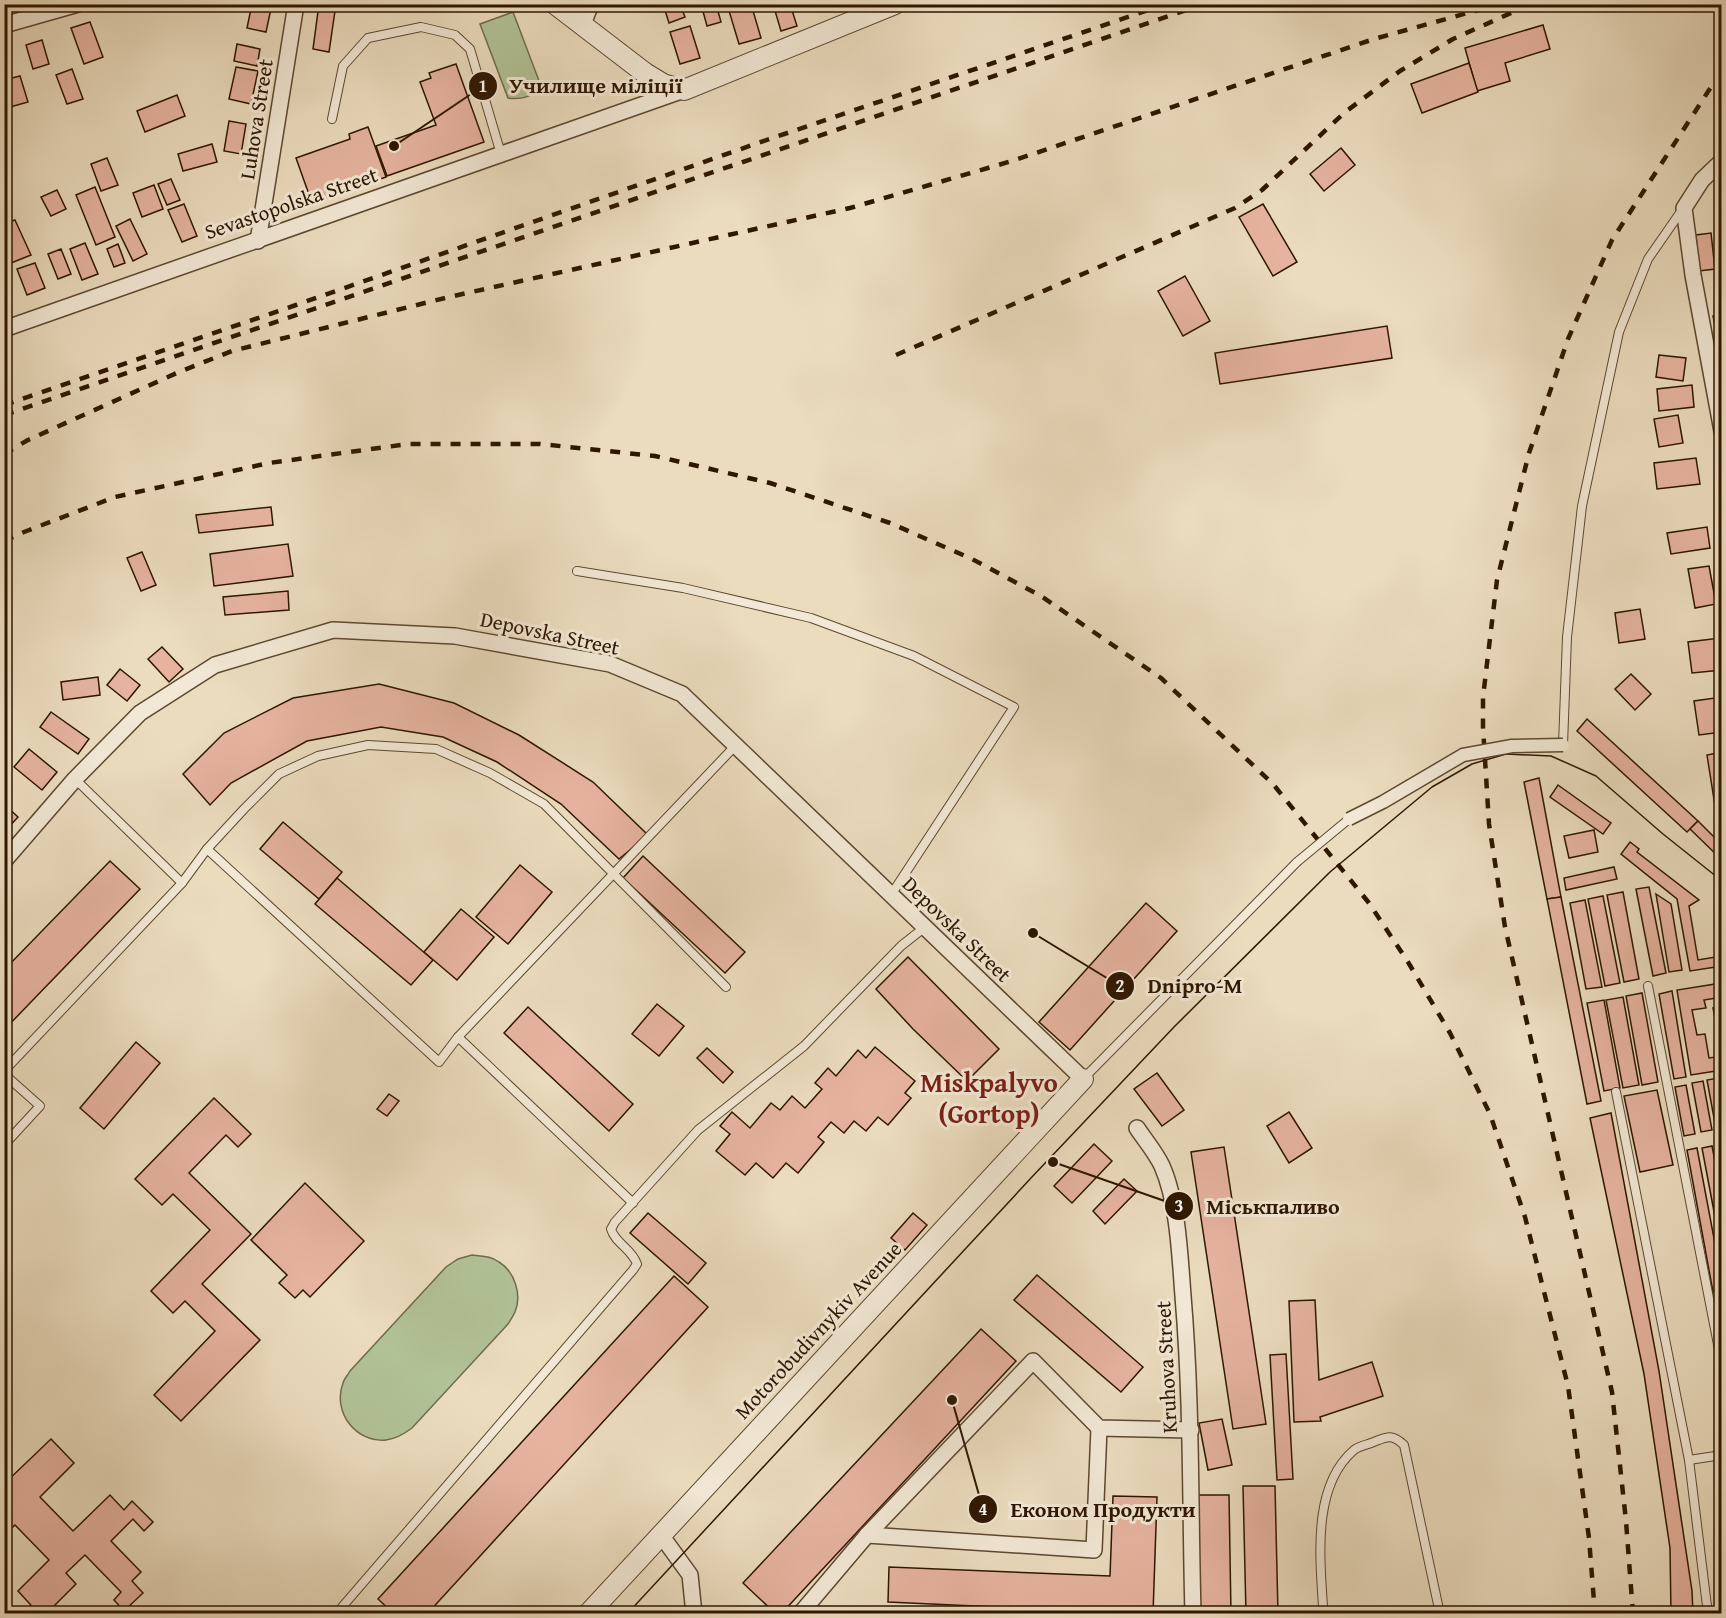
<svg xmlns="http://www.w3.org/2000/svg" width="1726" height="1618" font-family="'Gentium Book Plus',serif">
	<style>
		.green { fill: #b1c296; stroke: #706c4b; stroke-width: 1.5 }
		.building { fill: #e6b39f; stroke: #2e1600; stroke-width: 1.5 }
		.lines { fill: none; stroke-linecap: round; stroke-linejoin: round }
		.service-casing { stroke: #5d4830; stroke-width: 10 }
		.minor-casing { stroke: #5d4830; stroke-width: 18 }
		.tertiary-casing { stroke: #5d4830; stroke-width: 22 }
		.service { stroke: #f2e8d5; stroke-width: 8 }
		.minor { stroke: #f2e8d5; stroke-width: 15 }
		.tertiary { stroke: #f2e8d5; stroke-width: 20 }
		.tram { stroke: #2e1600; stroke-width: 1.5 }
		.rail { stroke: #2e1600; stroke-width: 4.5; stroke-dasharray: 10 10; stroke-linecap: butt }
		.service-bridge-casing { stroke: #5d4830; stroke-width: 10; stroke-linecap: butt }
		.pedestrian-bridge-casing { stroke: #5d4830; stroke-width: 15; stroke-linecap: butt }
		.service-bridge { stroke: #f2e8d5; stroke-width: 8 }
		.pedestrian-bridge { stroke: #f2e8d5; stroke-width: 12 }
		.labels { text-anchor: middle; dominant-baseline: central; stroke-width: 6; stroke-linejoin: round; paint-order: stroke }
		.street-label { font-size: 21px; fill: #2e1600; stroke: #f2e8d5 }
		.district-label { font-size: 27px; font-weight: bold; fill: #7a1f14; stroke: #f2e8d5 }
		.leader { fill: none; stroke: #2e1600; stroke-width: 2 }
		.callout-dot { fill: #2e1600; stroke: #f2e8d5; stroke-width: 2 }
		.mark-label { font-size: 18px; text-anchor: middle; font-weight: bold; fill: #fff }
		.callout-label { font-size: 22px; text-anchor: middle; font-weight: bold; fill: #2e1600; stroke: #f2e8d5; stroke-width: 6; stroke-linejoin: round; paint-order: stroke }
	</style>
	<rect width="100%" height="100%" fill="#ebdcbe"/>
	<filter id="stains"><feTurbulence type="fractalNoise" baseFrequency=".00333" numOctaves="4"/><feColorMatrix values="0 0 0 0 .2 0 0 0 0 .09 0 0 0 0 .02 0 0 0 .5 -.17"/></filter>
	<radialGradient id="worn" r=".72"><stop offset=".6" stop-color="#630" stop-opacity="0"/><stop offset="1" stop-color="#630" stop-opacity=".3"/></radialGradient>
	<g class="green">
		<path d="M513 12 541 86C532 97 522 100 508 98L480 24Z"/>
		<path d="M472 1255C481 1256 491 1256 499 1262 515 1272 522 1295 515 1312 513 1316 510 1321 508 1324L412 1428C404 1434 396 1439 386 1440 356 1443 332 1412 343 1383 344 1379 348 1375 350 1371L446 1267 458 1259Z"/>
	</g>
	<g class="building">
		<polygon points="252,4 272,4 266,32 247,28"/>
		<polygon points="319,4 336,4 329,52 313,49"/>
		<polygon points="663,4 680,4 685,17 669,23"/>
		<polygon points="701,4 716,4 721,22 707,26"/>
		<polygon points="727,4 751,4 761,38 739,44"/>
		<polygon points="773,4 790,4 797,26 781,31"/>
		<polygon points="849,4 865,4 850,9"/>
		<polygon points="90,22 103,57 84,64 71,28"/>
		<polygon points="1543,25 1550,49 1505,63 1510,81 1477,91 1465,48"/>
		<polygon points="690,26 700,58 680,64 670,32"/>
		<polygon points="42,40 49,64 33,69 26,45"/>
		<polygon points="237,44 260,49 257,66 234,61"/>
		<polygon points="1469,63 1478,92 1422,113 1411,84"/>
		<polygon points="456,64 484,142 387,176 376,146 436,125 420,82 431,78 429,73"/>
		<polygon points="236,67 258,71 251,104 229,99"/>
		<polygon points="72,69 83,99 67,104 56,75"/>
		<polygon points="20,76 28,102 10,107 4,91 4,80"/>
		<polygon points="177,95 185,116 145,132 137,111"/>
		<polygon points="229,121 246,124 241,154 224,151"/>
		<polygon points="368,127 386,177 312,203 296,158 350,139 349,134"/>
		<polygon points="212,144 217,162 183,171 178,154"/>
		<polygon points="1341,148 1355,165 1324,191 1310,174"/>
		<polygon points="107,158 118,185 101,191 91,164"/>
		<polygon points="171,179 180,200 167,205 158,184"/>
		<polygon points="154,185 163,209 142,217 133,193"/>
		<polygon points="95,187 115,237 96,245 76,195"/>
		<polygon points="57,190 66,209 51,216 41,197"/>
		<polygon points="184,204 197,236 182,242 168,210"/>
		<polygon points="1263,204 1297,262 1273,276 1239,217"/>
		<polygon points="130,219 147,254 133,261 116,226"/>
		<polygon points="15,220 31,255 11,263 4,249 4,224"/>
		<polygon points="1711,233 1715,269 1699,271 1696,235"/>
		<polygon points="85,243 98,274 82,280 70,249"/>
		<polygon points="118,244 125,263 114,267 107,249"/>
		<polygon points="61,249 71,274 58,279 48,254"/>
		<polygon points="35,263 45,288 27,295 17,269"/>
		<polygon points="1185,276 1210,321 1183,336 1158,291"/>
		<polygon points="1722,314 1722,338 1718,339 1713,316"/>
		<polygon points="1387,326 1392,358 1220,384 1215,353"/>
		<polygon points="1659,355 1686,358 1683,381 1656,377"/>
		<polygon points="1692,385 1694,407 1659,411 1657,389"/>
		<polygon points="1678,415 1683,443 1659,447 1654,419"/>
		<polygon points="1696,458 1700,484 1657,489 1654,463"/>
		<polygon points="271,507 273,525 199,533 196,515"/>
		<polygon points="1707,527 1710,548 1671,554 1667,533"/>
		<polygon points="288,544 293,576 214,586 210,554"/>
		<polygon points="142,552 156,585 141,591 127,558"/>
		<polygon points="1709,566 1716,604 1695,608 1688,569"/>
		<polygon points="288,591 289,610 225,615 223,597"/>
		<polygon points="1640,609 1645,639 1619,643 1615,613"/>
		<polygon points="1720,638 1722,670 1692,673 1688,642"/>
		<polygon points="162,647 183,669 169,682 148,659"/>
		<polygon points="120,669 140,685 127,701 107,685"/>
		<polygon points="1631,674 1651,694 1635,710 1615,689"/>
		<polygon points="98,677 100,695 63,700 61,682"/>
		<polygon points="379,684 454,703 519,735 593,782 648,835 619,859 561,804 497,762 443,737 381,727 307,741 231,783 210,805 183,774 224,733 293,698"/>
		<polygon points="1722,697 1722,732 1699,735 1694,701"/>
		<polygon points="51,712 89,739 78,754 40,727"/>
		<polygon points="1587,719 1698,821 1687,832 1577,731"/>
		<polygon points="29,749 57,772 42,790 14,767"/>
		<polygon points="1722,752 1722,805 1715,806 1707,755"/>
		<polygon points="1539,778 1561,897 1547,899 1524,782"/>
		<polygon points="1558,785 1611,823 1603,834 1550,797"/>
		<polygon points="4,804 18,817 5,831 4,831"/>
		<polygon points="1698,821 1722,845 1722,860 1690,829"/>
		<polygon points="283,822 342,872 319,899 260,849"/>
		<polygon points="1594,830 1598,852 1569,858 1564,836"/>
		<polygon points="1630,842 1639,849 1637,852 1699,900 1689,906 1698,960 1722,956 1722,966 1690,971 1677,899 1621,854"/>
		<polygon points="643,856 745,952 725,973 623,878"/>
		<polygon points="110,861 140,889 4,1030 4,970"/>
		<polygon points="520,865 552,892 508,944 476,917"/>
		<polygon points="1614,867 1617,879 1566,890 1564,878"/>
		<polygon points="337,878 433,960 411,985 315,904"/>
		<polygon points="1649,887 1666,973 1653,976 1636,889"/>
		<polygon points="1623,892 1639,979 1624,982 1607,895"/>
		<polygon points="1656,894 1671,904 1682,970 1669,972"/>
		<polygon points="1603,896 1620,983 1605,986 1588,899"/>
		<polygon points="1561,897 1601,1101 1587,1104 1547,899"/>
		<polygon points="1585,900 1602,987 1586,989 1570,903"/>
		<polygon points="1146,903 1177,931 1070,1050 1039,1022"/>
		<polygon points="461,909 494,937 457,980 424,952"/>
		<polygon points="908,957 999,1049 967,1081 913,1029 876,989"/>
		<polygon points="1722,983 1722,997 1704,1000 1706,1008 1692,1010 1697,1035 1705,1034 1709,1058 1722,1056 1722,1070 1691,1075 1677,990"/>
		<polygon points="1672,991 1686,1077 1674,1079 1659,994"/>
		<polygon points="1642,993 1658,1082 1642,1085 1626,996"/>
		<polygon points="1623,997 1639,1085 1623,1088 1606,1000"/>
		<polygon points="1604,1000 1620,1088 1604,1091 1587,1003"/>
		<polygon points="657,1004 684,1026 659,1056 632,1034"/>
		<polygon points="528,1007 633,1104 609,1131 504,1033"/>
		<polygon points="1722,1007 1722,1034 1718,1035 1713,1008"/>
		<polygon points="136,1042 160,1063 104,1129 80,1108"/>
		<polygon points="875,1047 915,1081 905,1093 911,1098 888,1125 878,1117 866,1131 854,1121 844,1133 831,1122 818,1137 824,1142 798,1173 786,1163 773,1178 756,1163 745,1175 716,1151 730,1134 720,1126 732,1112 750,1128 771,1103 780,1110 792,1096 805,1108 822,1089 815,1083 828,1068 836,1076 858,1050 866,1058"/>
		<polygon points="707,1048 733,1072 723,1083 697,1058"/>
		<polygon points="1157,1073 1184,1110 1162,1126 1134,1089"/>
		<polygon points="1718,1078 1722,1095 1722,1128 1716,1129 1707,1080"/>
		<polygon points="1703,1081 1712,1130 1701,1132 1692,1083"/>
		<polygon points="1686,1085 1695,1134 1684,1136 1675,1087"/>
		<polygon points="1657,1090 1673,1165 1640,1172 1624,1096"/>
		<polygon points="389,1094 399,1101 387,1116 377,1109"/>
		<polygon points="214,1098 251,1134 238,1147 226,1135 189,1173 251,1234 202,1284 260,1340 181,1421 154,1395 215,1331 185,1301 173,1313 151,1291 210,1230 173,1194 162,1205 135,1179"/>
		<polygon points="1289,1112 1312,1148 1289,1163 1267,1126"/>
		<polygon points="1611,1113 1659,1371 1692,1591 1693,1614 1671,1614 1670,1548 1644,1374 1590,1118"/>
		<polygon points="1094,1144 1112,1161 1072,1203 1054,1186"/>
		<polygon points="1718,1144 1722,1144 1722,1163"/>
		<polygon points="1712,1146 1722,1196 1722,1254 1702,1148"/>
		<polygon points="1224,1147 1266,1424 1233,1429 1191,1152"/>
		<polygon points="1697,1148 1722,1281 1722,1290 1713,1292 1687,1150"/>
		<polygon points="1124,1179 1137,1191 1105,1224 1093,1211"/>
		<polygon points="305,1183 364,1241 310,1297 303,1290 295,1298 279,1283 287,1275 251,1240"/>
		<polygon points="648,1213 706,1263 688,1284 630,1233"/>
		<polygon points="913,1213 927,1225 905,1250 891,1238"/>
		<polygon points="1037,1275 1143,1367 1121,1392 1014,1300"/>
		<polygon points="674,1276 708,1307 427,1614 394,1614 378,1599"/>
		<polygon points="1315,1300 1319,1380 1372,1362 1383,1396 1320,1417 1321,1421 1294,1422 1289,1301"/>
		<polygon points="981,1329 1016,1361 781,1614 776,1614 743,1583"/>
		<polygon points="1286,1354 1293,1479 1277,1480 1270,1355"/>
		<polygon points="1222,1419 1232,1465 1208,1470 1199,1423"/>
		<polygon points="51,1439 74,1463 40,1497 73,1531 110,1495 124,1510 132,1501 153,1522 144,1531 133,1519 111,1541 141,1572 132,1581 143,1593 124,1611 114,1600 121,1592 85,1555 66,1573 76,1584 46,1614 39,1614 18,1591 49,1560 15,1525 4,1535 4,1484"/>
		<polygon points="1243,1486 1275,1486 1278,1614 1246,1614"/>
		<polygon points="1197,1495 1229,1495 1231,1614 1200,1614"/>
		<polygon points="1113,1496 1157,1497 1153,1614 888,1602 889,1567 1110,1576"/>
	</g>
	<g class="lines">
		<g class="service-casing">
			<g id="service">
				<polyline points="332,119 343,66 368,38 421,27 455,35 470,49 501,154"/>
				<polyline points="577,571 683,588 811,618 914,656 1014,707 891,895"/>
				<polyline points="1563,745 1567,637 1582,506 1619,332 1648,259 1682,210"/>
				<polyline points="75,779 182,883 207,849 439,1062 458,1037 633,1203"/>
				<polyline points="207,849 244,809 279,774 318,756 368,745 436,749 490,773 544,804 726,987"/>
				<polyline points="1648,986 1722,1365"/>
				<polyline points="458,1037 736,745"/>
				<polyline points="4,1071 182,883"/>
				<polyline points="4,1074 40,1106 4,1145"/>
				<polyline points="1084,1078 1297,862"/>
				<polyline points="1616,1092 1689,1460 1708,1614"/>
				<polyline points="1689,1460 1722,1455"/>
				<path d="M336 1614 633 1270 637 1264C632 1249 615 1243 611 1229L615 1222 698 1130 804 1046 901 946 925 927"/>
				<path d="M1325 1614 1323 1607C1320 1557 1312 1486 1354 1450 1359 1446 1366 1445 1371 1443 1387 1437 1391 1433 1404 1445L1440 1614"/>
			</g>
		</g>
		<g class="minor-casing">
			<g id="minor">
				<polyline points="583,24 591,4"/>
				<polyline points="4,25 78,4"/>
				<polyline points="1722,161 1702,180 1684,208 1693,275 1722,431"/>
				<polyline points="258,241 296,4"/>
				<polyline points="4,329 684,90"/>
				<polyline points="4,861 75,779 140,713 215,665 333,630 455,636 610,664 682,694 1083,1079"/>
				<path d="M1137 1128C1145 1140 1156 1153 1162 1166 1178 1202 1180 1257 1183 1296 1192 1401 1190 1507 1193 1614"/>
				<polyline points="661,1535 690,1575 694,1614"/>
				<polyline points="867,1535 1094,1550 1099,1428"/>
				<polyline points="800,1614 867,1535 1033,1361 1099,1428 1191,1430"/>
			</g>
		</g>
		<g class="tertiary-casing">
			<g id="tertiary">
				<polyline points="555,4 645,73 663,84 684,90 895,4"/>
				<polyline points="588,1614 1083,1079"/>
			</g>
		</g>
		<use href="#service" class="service"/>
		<use href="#minor" class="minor"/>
		<use href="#tertiary" class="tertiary"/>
		<polyline class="tram" points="627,1614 1031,1178 1174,1027 1330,872 1432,787 1472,764 1506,754 1551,756 1596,776 1663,834 1722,881"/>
		<g class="rail">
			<polyline points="896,355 1235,208 1262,190 1344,113 1400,71 1453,39 1531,4"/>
			<polyline points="4,405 296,305 758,143 1166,4"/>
			<polyline points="4,415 1204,4"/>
			<polyline points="4,454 28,440 179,372 232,351 449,297 850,208 1012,161 1374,39 1500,4"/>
			<polyline points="4,541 24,532 115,497 269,463 408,444 540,444 655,456 770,483 890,523 972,559 1041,596 1161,678 1273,784 1369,903 1408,962 1450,1033 1490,1114 1525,1217 1568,1386 1589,1538 1595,1614"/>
			<polyline points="1633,1614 1626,1521 1612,1392 1505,927 1489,824 1483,727 1483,697 1497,580 1529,453 1568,339 1612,240 1722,70"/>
		</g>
		<g class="service-bridge-casing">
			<polyline id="service-bridge" points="1297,862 1349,819"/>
		</g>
		<g class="pedestrian-bridge-casing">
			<polyline id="pedestrian-bridge" points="1349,819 1383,802 1463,755 1512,746 1563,745"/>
		</g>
		<use href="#service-bridge" class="service-bridge"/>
		<use href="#pedestrian-bridge" class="pedestrian-bridge"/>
	</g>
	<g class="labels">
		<g class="street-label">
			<text transform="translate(256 119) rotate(-81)">Luhova Street</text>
			<text transform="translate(291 203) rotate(-19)">Sevastopolska Street</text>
			<text transform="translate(550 633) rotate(12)">Depovska Street</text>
			<text transform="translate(957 929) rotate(44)">Depovska Street</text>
			<text transform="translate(818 1330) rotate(-47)">Motorobudivnykiv Avenue</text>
			<text transform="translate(1166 1367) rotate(-93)">Kruhova Street</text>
		</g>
		<g class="district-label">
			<text x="989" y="1082">Miskpalyvo<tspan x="989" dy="31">(Gortop)</tspan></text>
		</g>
	</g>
	<path class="leader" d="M394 146L483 86M1033 933L1120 986M1053 1162L1179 1206M952 1400L983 1509"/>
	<g class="callout-dot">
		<circle cx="394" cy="146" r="6"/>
		<circle cx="1033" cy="933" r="6"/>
		<circle cx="1053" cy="1162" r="6"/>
		<circle cx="952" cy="1400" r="6"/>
		<circle cx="483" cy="86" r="15"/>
		<circle cx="1120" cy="986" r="15"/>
		<circle cx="1179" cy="1206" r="15"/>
		<circle cx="983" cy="1509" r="15"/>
	</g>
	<g class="mark-label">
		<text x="483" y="92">1</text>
		<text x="1120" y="992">2</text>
		<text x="1179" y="1212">3</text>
		<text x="983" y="1515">4</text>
	</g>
	<g class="callout-label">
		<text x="596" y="93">Училище міліції</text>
		<text x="1195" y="993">Dnipro-M</text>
		<text x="1273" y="1214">Міськпаливо</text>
		<text x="1103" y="1517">Економ Продукти</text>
	</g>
	<rect width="1726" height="1618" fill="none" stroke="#ebdcbe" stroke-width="24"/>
	<rect x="6" y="6" width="1714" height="1606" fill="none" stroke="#2e1600" stroke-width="3"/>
	<rect x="12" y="12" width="1702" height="1594" fill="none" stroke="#2e1600" stroke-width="1.5"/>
	<rect width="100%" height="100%" filter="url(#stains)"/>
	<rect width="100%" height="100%" fill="url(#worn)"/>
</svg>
